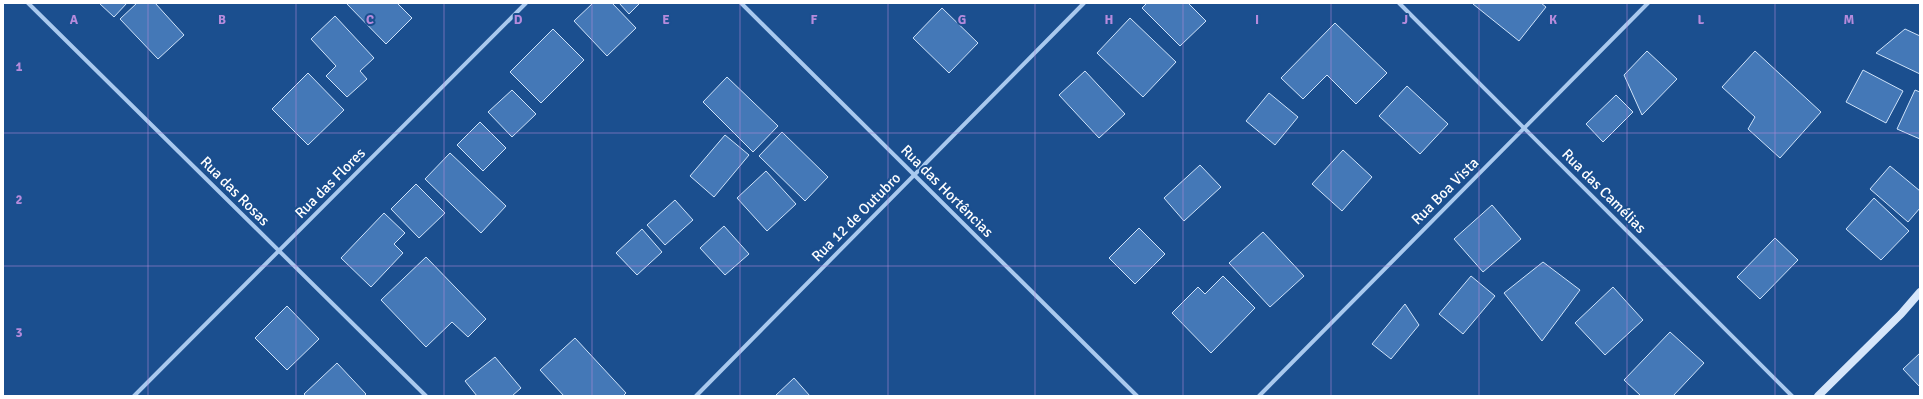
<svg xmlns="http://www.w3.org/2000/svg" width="1923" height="399" font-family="Signika,sans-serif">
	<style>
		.building { fill: #4478b7; stroke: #cfe3fa }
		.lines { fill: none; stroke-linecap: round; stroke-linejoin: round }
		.street { stroke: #a9c9ee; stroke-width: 4 }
		.secondary { stroke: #d6e6fa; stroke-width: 8 }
		.grid { fill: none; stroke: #b68bdc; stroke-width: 1; stroke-opacity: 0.55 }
		.labels { text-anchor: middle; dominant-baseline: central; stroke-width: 4; stroke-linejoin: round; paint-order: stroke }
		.street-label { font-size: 15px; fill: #fff; stroke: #1b4f8f }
		.grid-label { font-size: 13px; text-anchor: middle; font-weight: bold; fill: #b68bdc; stroke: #1b4f8f; stroke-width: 4; stroke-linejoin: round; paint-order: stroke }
	</style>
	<rect width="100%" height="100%" fill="#1b4f8f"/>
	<g class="building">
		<polygon points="99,3 127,3 114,17"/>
		<polygon points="137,3 155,3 184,35 158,59 120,19"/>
		<polygon points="346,3 397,3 412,18 386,44"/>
		<polygon points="593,3 612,3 636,28 607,56 574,21"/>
		<polygon points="619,3 640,3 629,14"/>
		<polygon points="1147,3 1188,3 1206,21 1180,46 1142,8"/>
		<polygon points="1474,3 1541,3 1546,7 1519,41 1473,4"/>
		<polygon points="942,8 978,43 949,73 913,38"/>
		<polygon points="335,16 374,58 360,71 367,79 347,97 326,76 336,66 311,39"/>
		<polygon points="1130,18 1176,62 1143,97 1097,53"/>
		<polygon points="1335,23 1387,73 1356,104 1327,75 1303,99 1281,78"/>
		<polygon points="553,29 584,60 541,103 510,72"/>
		<polygon points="1905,29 1920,36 1920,74 1876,53"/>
		<polygon points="1647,51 1677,79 1642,115 1624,75"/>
		<polygon points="1755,51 1821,112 1780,158 1748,129 1755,117 1722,87"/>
		<polygon points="1863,70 1903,91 1886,123 1846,102"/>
		<polygon points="1085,71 1125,114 1099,138 1059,95"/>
		<polygon points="308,73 344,110 308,145 272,109"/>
		<polygon points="727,77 778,126 753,152 703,102"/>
		<polygon points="1407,86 1448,124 1420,154 1379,116"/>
		<polygon points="512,90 536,114 512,137 488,112"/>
		<polygon points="1915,90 1920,92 1920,139 1897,129"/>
		<polygon points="1269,93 1298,117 1275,145 1246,121"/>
		<polygon points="1616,95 1633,112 1603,142 1586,124"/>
		<polygon points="480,122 506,148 483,171 457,145"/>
		<polygon points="782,132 828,177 805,201 759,156"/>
		<polygon points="725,135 749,155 714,197 690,176"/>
		<polygon points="1343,150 1372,177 1342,211 1312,184"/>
		<polygon points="450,153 506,206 481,233 425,179"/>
		<polygon points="1200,165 1221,187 1184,221 1164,198"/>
		<polygon points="1890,166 1920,191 1920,208 1908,222 1870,189"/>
		<polygon points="766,171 796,204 767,231 737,198"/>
		<polygon points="416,184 445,213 419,238 391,209"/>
		<polygon points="1874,198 1909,231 1881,260 1846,229"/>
		<polygon points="675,200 693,220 665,245 647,225"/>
		<polygon points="1492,205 1521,239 1483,272 1454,239"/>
		<polygon points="384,213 405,233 394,244 403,253 371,287 341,258"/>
		<polygon points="724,226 749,254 725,275 700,248"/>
		<polygon points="1139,228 1165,254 1135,284 1109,258"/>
		<polygon points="642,229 662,252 637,275 616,253"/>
		<polygon points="1263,232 1304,276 1270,307 1229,263"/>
		<polygon points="1775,238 1798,260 1760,299 1737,277"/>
		<polygon points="426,257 486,319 468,337 452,322 426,347 381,300"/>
		<polygon points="1543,262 1580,290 1542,341 1504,293"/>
		<polygon points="1223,276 1255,308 1211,353 1172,313 1198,287 1205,294"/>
		<polygon points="1471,276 1495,296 1463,334 1439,314"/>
		<polygon points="1613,287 1643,320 1605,355 1575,323"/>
		<polygon points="1405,304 1419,325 1391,359 1372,344"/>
		<polygon points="287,306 319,339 287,370 255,338"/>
		<polygon points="1670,332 1704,363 1673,396 1641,396 1624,380"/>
		<polygon points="575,338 626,393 623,396 564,396 540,370"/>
		<polygon points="1920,353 1920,387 1903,369"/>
		<polygon points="495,357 521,388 512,396 477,396 465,381"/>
		<polygon points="337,363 366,394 364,396 306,396 304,394"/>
		<polygon points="794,378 810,396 775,396"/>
	</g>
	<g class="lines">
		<g class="street">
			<polyline points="28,3 426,396"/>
			<polyline points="741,3 1137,396"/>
			<polyline points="1399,3 1792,396"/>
			<polyline points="134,396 526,3"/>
			<polyline points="696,396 1084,3"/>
			<polyline points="1259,396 1648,3"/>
		</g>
		<polyline class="secondary" points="1818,396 1901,314 1920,292"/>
	</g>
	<path class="grid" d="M148 3V396M296 3V396M444 3V396M592 3V396M740 3V396M888 3V396M1035 3V396M1183 3V396M1331 3V396M1479 3V396M1627 3V396M1775 3V396M3 133H1920M3 266H1920"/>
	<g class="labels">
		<g class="street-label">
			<text transform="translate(330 183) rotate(-45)">Rua das Flores</text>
			<text transform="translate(235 191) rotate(45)">Rua das Rosas</text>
			<text transform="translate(947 191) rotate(45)">Rua das Hortências</text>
			<text transform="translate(1445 191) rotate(-45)">Rua Boa Vista</text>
			<text transform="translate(1604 191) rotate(45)">Rua das Camélias</text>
			<text transform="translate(856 217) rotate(-45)">Rua 12 de Outubro</text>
		</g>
	</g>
	<g class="grid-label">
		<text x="74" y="24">A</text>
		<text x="222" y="24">B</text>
		<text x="370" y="24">C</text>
		<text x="518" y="24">D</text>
		<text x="666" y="24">E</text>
		<text x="814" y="24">F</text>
		<text x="962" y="24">G</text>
		<text x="1109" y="24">H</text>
		<text x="1257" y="24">I</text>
		<text x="1405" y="24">J</text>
		<text x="1553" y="24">K</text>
		<text x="1701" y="24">L</text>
		<text x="1849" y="24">M</text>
		<text x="19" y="71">1</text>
		<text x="19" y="204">2</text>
		<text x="19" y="337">3</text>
	</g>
	<rect width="1923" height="399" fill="none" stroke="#ffffff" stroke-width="8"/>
</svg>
